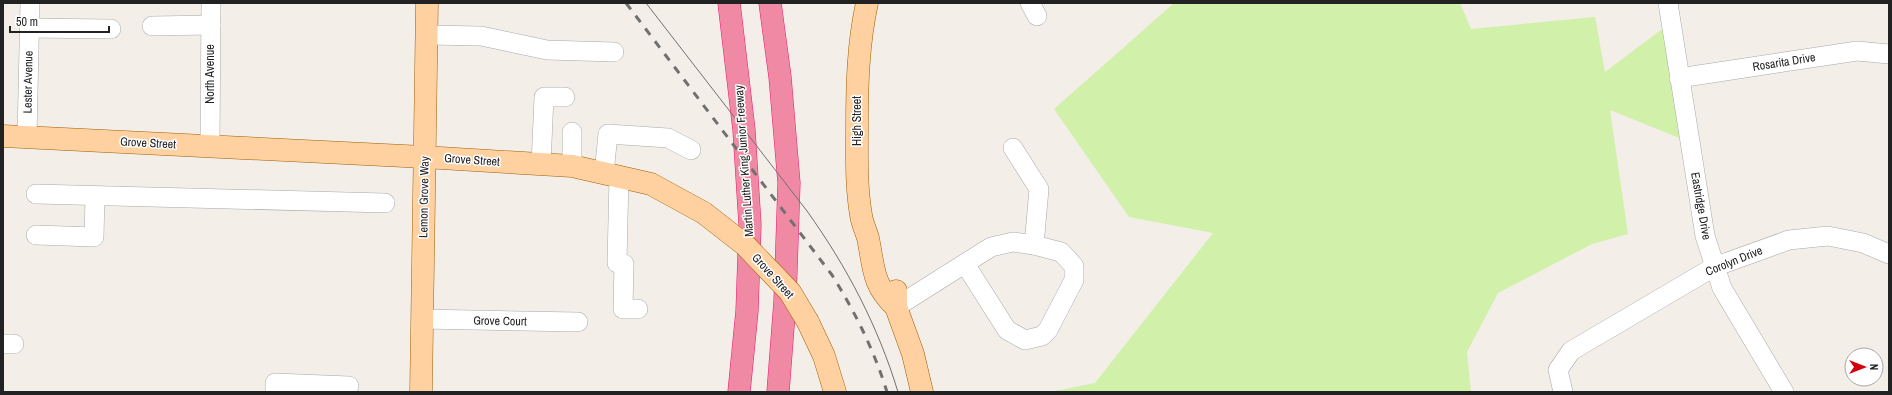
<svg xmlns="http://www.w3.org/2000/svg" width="1892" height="395" font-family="'Archivo Narrow',sans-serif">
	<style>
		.grass { fill: #d1f1aa }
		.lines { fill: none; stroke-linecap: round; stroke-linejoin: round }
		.minor-casing { stroke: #a9a9a9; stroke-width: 20 }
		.major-casing { stroke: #9f6000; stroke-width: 23 }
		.highway-casing { stroke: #ed186e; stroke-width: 23 }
		.minor { stroke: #fff; stroke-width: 19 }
		.major { stroke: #ffd0a0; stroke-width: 22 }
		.highway { stroke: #f089a3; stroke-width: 22 }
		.tram { stroke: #707070; stroke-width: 1 }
		.rail { stroke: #707070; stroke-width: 3; stroke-dasharray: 8 8; stroke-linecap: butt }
		.major-bridge-casing { stroke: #9f6000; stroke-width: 23; stroke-linecap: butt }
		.major-bridge { stroke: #ffd0a0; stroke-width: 22 }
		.labels { text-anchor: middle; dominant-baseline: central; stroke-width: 3; stroke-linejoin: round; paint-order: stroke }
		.street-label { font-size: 12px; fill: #222; stroke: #fff }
	</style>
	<rect width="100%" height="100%" fill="#f3eee8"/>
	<polygon class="grass" points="1174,3 1460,3 1471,29 1595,17 1605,72 1670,23 1689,142 1610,110 1628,234 1592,244 1498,293 1467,352 1471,392 1050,392 1095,383 1213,233 1129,217 1054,109"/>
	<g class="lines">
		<g class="minor-casing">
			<g id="minor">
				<polyline points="1030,3 1037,16"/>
				<polyline points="1668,3 1705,236 1722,288 1784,392"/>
				<polyline points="152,26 211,25"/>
				<polyline points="29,28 111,29"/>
				<polyline points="427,35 481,36 547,50 614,52"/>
				<polyline points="1679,78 1857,51 1889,54"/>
				<polyline points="27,137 30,3"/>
				<polyline points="210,146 211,3"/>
				<polyline points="1013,148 1039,189 1034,245"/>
				<polyline points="541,165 544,97 565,97"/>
				<polyline points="572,166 572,132"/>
				<polyline points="604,173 608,134 668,138 691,150"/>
				<polyline points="619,177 617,263 624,264 623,309 638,309"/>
				<polyline points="36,194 385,203"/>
				<polyline points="36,235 94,237 95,196"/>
				<polyline points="896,307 991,247 1013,242 1034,245 1061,252 1074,266 1074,280 1048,330 1042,336 1025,340 1007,330 965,264"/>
				<polyline points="422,319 578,322"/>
				<polyline points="3,344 14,344"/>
				<polyline points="275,392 275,383 349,386"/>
				<polyline points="1563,392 1558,370 1571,351 1714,267 1789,240 1828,236 1863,243 1889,254"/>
			</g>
		</g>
		<g class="major-casing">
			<g id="major">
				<path d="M867 3C858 44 857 85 857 127 857 157 856 186 861 215 862 223 866 231 868 238 874 267 872 285 896 307"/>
				<polyline points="3,136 424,157 572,166 651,184 704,213"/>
				<polyline points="896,291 896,307 913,354 922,392"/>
				<polyline points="808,322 824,356 835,392"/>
				<polyline points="421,392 427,3"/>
			</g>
		</g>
		<g class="highway-casing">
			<g id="highway">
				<polyline points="729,3 744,130 750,225 747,311 739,392"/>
				<polyline points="770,3 780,77 789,183 785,301 778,392"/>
			</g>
		</g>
		<use href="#minor" class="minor"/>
		<use href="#major" class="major"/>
		<use href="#highway" class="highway"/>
		<path class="tram" d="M646 3 807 211C847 267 878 326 898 392"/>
		<path class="rail" d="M626 3 832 275C855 312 874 350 887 392"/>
		<g class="major-bridge-casing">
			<polyline id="major-bridge" points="704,213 745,245 790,292 808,322"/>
		</g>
		<use href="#major-bridge" class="major-bridge"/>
	</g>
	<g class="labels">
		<g class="street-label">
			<text transform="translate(1784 62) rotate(-9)">Rosarita Drive</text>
			<text transform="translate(210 74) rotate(-90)">North Avenue</text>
			<text transform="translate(28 82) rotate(-89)">Lester Avenue</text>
			<text transform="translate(857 121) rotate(-90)">High Street</text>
			<text transform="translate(148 143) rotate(3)">Grove Street</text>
			<text transform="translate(472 160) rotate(4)">Grove Street</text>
			<text transform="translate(744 161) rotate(-94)">Martin Luther King Junior Freeway</text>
			<text transform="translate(424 197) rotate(-89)">Lemon Grove Way</text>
			<text transform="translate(1701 206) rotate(80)">Eastridge Drive</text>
			<text transform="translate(1734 261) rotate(-22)">Corolyn Drive</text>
			<text transform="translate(773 276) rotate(48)">Grove Street</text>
			<text transform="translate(500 321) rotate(1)">Grove Court</text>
		</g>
	</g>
	<rect width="1892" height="395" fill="none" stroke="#222222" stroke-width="8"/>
	<g transform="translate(1864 367) rotate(90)"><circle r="19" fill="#ffffff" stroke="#a7a7a7"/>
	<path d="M0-3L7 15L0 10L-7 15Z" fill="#d3000d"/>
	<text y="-6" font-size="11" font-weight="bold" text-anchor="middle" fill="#222222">N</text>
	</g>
	<path d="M10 26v6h99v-6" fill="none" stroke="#222222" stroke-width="2"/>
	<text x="16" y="26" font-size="12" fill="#222222" stroke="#ffffff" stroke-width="3" paint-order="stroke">50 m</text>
</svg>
